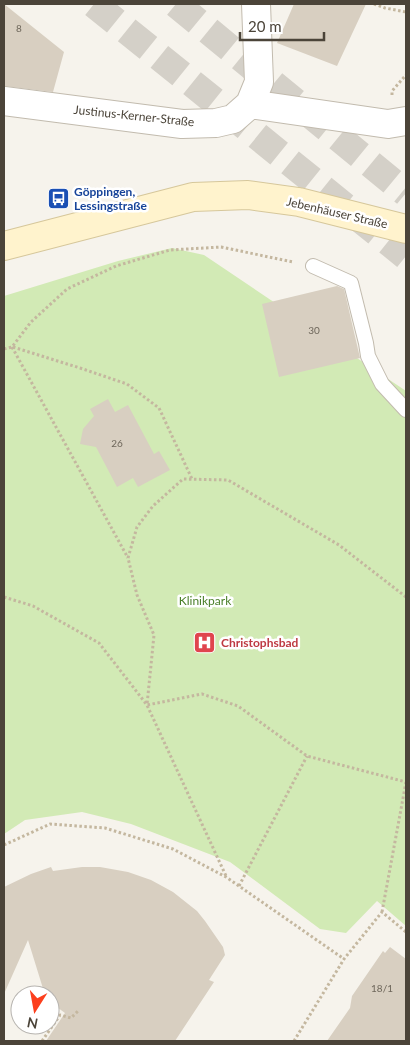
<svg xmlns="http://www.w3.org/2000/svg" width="410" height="1045" font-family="Lato,sans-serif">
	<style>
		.green { fill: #d2eab5 }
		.building { fill: #d8cfc1 }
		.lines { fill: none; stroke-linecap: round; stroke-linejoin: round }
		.trunk-tunnel { stroke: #d4d0c8; stroke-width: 28; stroke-dasharray: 28 14; stroke-linecap: butt }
		.service-casing { stroke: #c2bbae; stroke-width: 16 }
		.minor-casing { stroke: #c2bbae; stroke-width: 30 }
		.secondary-casing { stroke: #d6c79b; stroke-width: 30 }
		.path { stroke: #c4b79f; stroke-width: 3; stroke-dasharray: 2.5 2.5; stroke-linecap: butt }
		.service { stroke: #fff; stroke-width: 14 }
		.minor { stroke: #fff; stroke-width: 28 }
		.secondary { stroke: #fff3cd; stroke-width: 28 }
		.labels { text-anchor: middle; stroke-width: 5; stroke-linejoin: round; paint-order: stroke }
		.number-label { font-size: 10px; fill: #6e675b }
		.street-label { font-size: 12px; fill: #4b4439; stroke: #fff }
		.transit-label { font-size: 12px; font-weight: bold; fill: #164399; stroke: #fff; text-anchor: start }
		.park-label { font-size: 12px; fill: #4a7f2a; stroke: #fff }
		.health-label { font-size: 12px; font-weight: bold; fill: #be3a42; stroke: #fff; text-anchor: start }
	</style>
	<rect width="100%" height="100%" fill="#f6f3ec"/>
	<!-- green -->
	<path class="green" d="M 172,248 L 204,255 L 406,391 L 406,926 L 377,901 L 346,933 L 320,929 L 230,862 L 131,824 L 82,812 L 25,820 L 4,834 L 4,296 L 118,261 Z"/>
	<!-- building -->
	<path class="building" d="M 4,4 L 64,52 L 53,92 L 4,86 Z
		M 294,4 L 366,4 L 337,66 L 277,43 Z
		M 337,286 L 344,289 L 357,345 L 360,358 L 279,377 L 262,304 Z
		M 108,399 L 115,412 L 128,405 L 154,454 L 159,451 L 170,470 L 138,487 L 133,478 L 117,487 L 96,447 L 80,444 L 83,429 L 94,416 L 90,409 Z
		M 51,867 L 53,871 L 82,867 L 100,867 L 128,872 L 151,880 L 173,892 L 197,911 L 205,921 L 223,947 L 225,955 L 209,980 L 214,982 L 175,1041 L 46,1041 L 65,1013 L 50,1002 L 50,995 L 45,995 L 28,940 L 4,994 L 4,887 L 31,874 Z
		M 390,947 L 406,959 L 406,1041 L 327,1041 L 350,1008 L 352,996 L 383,951 L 385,953 Z"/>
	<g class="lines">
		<!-- trunk-tunnel -->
		<path class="trunk-tunnel" d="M 94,4 L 406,256
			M 176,4 L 406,193"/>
		<defs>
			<path id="service" d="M 313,266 L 351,283 L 366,343 L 368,356 L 382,384 L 406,410"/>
			<path id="minor" d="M 4,101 L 182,124 L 216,123 L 233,119 L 250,104 L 388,124 L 406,121
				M 250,104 L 259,82 L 256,4"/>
			<path id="secondary" d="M 4,246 L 193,197 L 248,195 L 299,202 L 406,229"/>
		</defs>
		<!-- service casing -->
		<use href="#service" class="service-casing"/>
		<!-- minor casing -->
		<use href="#minor" class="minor-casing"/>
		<!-- secondary casing -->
		<use href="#secondary" class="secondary-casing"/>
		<!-- path -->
		<path class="path" d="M 374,4 L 385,8 L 406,12
			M 392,95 L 392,91 L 406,75
			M 12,347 L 128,558
			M 13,347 L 80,368 L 127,384 L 159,408 L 192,479
			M 4,349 L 12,347 L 31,322 L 67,289 L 116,266 L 170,250 L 221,247 L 293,262
			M 4,597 L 33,606 L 99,643 L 147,705 L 226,876
			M 406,597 L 339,545 L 228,480 L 183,479 L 153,506 L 137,527 L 128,558 L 137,595 L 154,635 L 147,705 L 202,694 L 238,706 L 307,756 L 406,782
			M 4,845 L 50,824 L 105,828 L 173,849 L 226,877 L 344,959
			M 239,886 L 307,756
			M 382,912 L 406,782
			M 42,1041 L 60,1015 L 71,1018 L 79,1010
			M 294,1041 L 344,959 L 382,912 L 406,932"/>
		<!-- service -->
		<use href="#service" class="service"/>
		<!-- minor -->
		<use href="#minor" class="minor"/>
		<!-- secondary -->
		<use href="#secondary" class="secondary"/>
	</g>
	<!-- icons -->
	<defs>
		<symbol id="bus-square" viewBox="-11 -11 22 22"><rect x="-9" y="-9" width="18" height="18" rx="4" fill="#1a4fb4" stroke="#fff"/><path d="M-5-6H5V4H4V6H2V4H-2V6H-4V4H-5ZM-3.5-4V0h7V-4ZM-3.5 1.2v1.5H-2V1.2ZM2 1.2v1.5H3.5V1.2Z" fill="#fff"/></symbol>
		<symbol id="hospital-square" viewBox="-11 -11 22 22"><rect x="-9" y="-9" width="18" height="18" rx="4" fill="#e0444e" stroke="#fff"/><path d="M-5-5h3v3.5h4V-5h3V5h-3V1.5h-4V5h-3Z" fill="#fff"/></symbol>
	</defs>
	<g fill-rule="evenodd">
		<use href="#bus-square" x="46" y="186" width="25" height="25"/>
		<use href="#hospital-square" x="192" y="630" width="25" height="25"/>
	</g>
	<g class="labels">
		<!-- number labels -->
		<g class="number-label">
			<text x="19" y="32">8</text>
			<text x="314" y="334">30</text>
			<text x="117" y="447">26</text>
			<text x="382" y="992">18/1</text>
		</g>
		<!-- street labels -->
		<g class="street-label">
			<text transform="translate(134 116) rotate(6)" y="4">Justinus-Kerner-Straße</text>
			<text transform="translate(337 213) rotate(13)" y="4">Jebenhäuser Straße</text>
		</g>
		<!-- transit labels -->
		<g class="transit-label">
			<text x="74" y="196">Göppingen,<tspan x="74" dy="14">Lessingstraße</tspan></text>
		</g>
		<!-- park labels -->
		<g class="park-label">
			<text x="205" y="605">Klinikpark</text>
		</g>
		<!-- health labels -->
		<g class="health-label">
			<text x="221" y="647">Christophsbad</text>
		</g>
	</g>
	<!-- border -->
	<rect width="410" height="1045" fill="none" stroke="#4b4439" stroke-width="10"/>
	<!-- north arrow -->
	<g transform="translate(35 1010) rotate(191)"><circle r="24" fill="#ffffff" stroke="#b7b4b0"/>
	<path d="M0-4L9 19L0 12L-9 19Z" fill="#fc3f1d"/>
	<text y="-8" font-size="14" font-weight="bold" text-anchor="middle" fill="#4b4439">N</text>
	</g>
	<!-- scale -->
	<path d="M240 32v8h84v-8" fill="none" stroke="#4b4439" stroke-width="2.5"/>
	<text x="248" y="32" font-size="15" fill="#4b4439" stroke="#ffffff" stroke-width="4" paint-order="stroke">20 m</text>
</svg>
